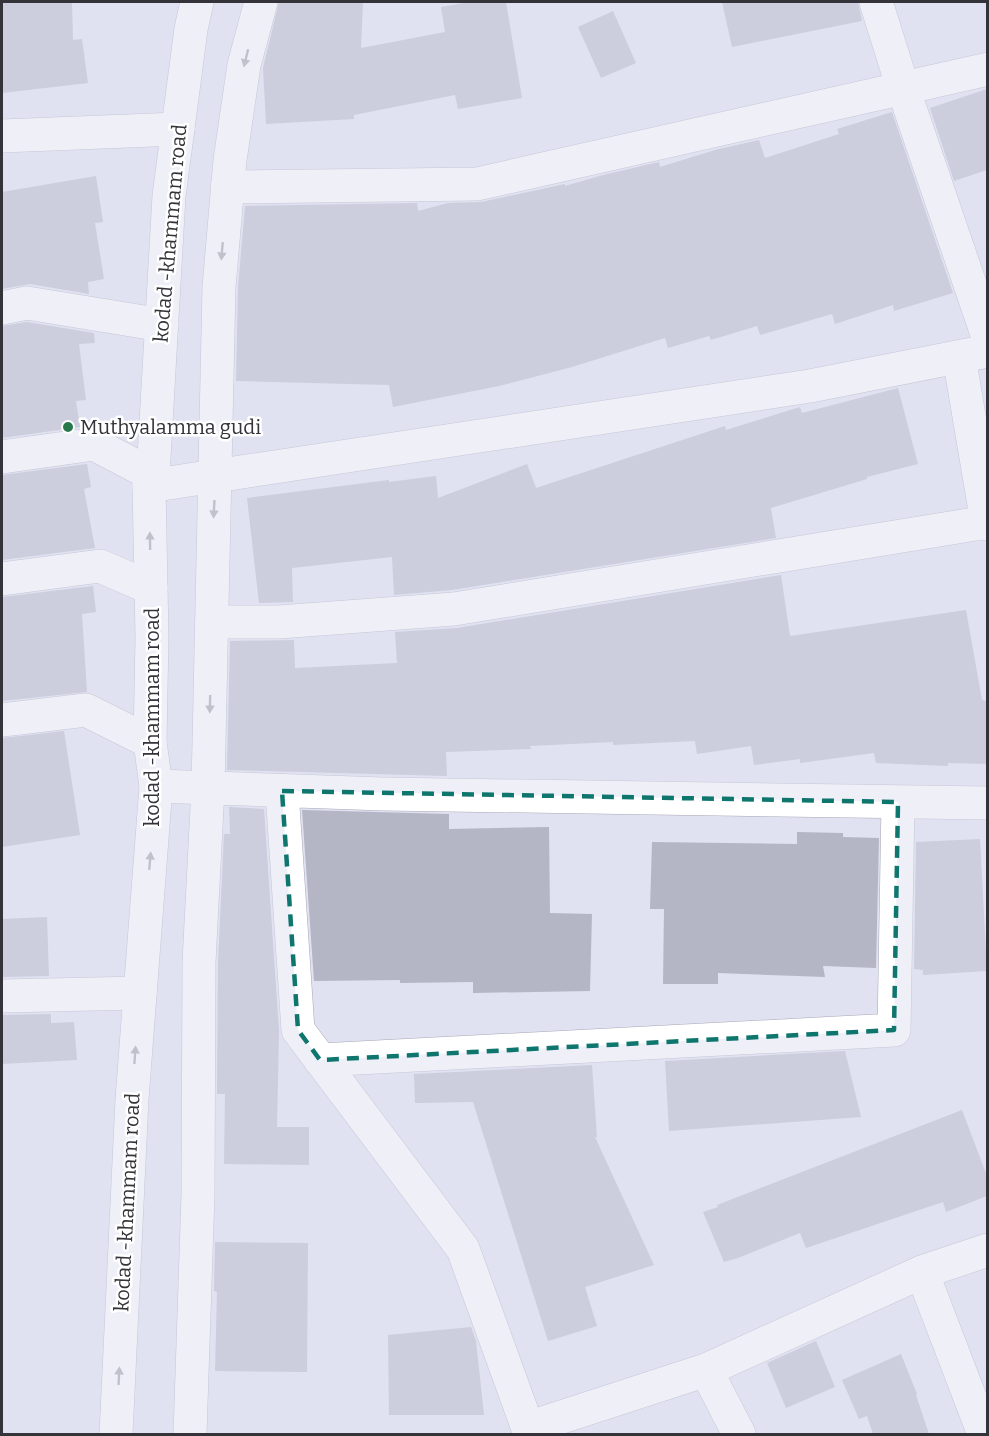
<svg xmlns="http://www.w3.org/2000/svg" width="989" height="1436" font-family="Bitter,serif">
	<style>
		.building { fill: #b4b5c5 }
		.lines { fill: none; stroke-linecap: round; stroke-linejoin: round }
		.minor-casing { stroke: #a7a8b7; stroke-width: 34 }
		.major-casing { stroke: #a7a8b7; stroke-width: 34 }
		.minor { stroke: #fff; stroke-width: 33 }
		.major { stroke: #fff; stroke-width: 33 }
		.oneway { fill: #99999c }
		.marked { fill: none; stroke: #0f766e; stroke-width: 4.5; stroke-dasharray: 12 8; stroke-linejoin: round }
		.poi-dot { fill: #27794b; stroke: #fff; stroke-width: 2 }
		.labels { text-anchor: middle; stroke-width: 5; stroke-linejoin: round; paint-order: stroke }
		.street-label { font-size: 20px; fill: #333339; stroke: #fff }
		.poi-label { font-size: 20px; fill: #333339; stroke: #fff; text-anchor: start }
	</style>
	<rect width="100%" height="100%" fill="#e0e1f1"/>
	<!-- building -->
	<path class="building" d="M 2,2 L 72,2 L 73,40 L 82,39 L 88,83 L 2,93 Z
		M 279,2 L 363,2 L 361,48 L 445,32 L 441,7 L 470,2 L 506,2 L 522,98 L 458,109 L 455,95 L 354,115 L 354,119 L 266,124 L 263,68 Z
		M 722,2 L 858,2 L 862,21 L 732,47 Z
		M 613,11 L 636,63 L 601,78 L 578,27 Z
		M 987,89 L 987,170 L 954,181 L 930,108 Z
		M 892,112 L 953,293 L 894,311 L 893,305 L 835,324 L 832,314 L 760,335 L 757,326 L 711,340 L 709,336 L 668,348 L 665,338 L 572,367 L 499,386 L 393,407 L 389,385 L 236,381 L 238,288 L 245,206 L 417,203 L 418,211 L 448,203 L 481,202 L 565,184 L 565,186 L 603,175 L 659,162 L 660,167 L 715,150 L 759,140 L 765,158 L 839,134 L 837,129 Z
		M 96,176 L 103,222 L 95,223 L 104,279 L 88,282 L 89,294 L 30,284 L 2,289 L 2,192 Z
		M 27,322 L 94,333 L 95,343 L 79,344 L 86,400 L 76,401 L 80,427 L 2,438 L 2,326 Z
		M 898,388 L 918,464 L 867,477 L 867,479 L 771,508 L 776,538 L 452,590 L 394,595 L 392,557 L 292,568 L 293,602 L 259,603 L 247,498 L 389,480 L 389,482 L 436,476 L 438,498 L 527,464 L 536,488 L 725,426 L 726,430 L 800,407 L 802,413 Z
		M 87,464 L 91,487 L 84,489 L 95,548 L 2,560 L 2,475 Z
		M 781,575 L 790,636 L 966,610 L 982,700 L 987,701 L 987,764 L 948,763 L 948,766 L 876,763 L 874,753 L 800,763 L 800,759 L 754,765 L 751,746 L 697,754 L 695,741 L 613,745 L 613,742 L 530,746 L 531,749 L 446,752 L 447,776 L 227,770 L 230,641 L 294,640 L 295,668 L 397,663 L 395,632 L 457,628 Z
		M 93,586 L 96,612 L 82,614 L 87,692 L 2,701 L 2,597 Z
		M 64,731 L 80,835 L 2,847 L 2,738 Z
		M 229,807 L 264,809 L 279,1031 L 277,1127 L 309,1127 L 309,1165 L 224,1164 L 225,1094 L 217,1094 L 218,963 L 224,834 L 230,834 Z
		M 302,810 L 449,814 L 449,829 L 549,827 L 550,913 L 592,914 L 590,991 L 473,993 L 473,982 L 400,983 L 400,980 L 314,981 Z
		M 797,832 L 843,833 L 843,837 L 879,838 L 876,968 L 823,966 L 825,977 L 718,973 L 718,984 L 663,984 L 664,909 L 650,909 L 652,842 L 797,844 Z
		M 980,839 L 987,971 L 923,975 L 923,970 L 914,969 L 916,842 Z
		M 47,917 L 49,976 L 2,977 L 2,919 Z
		M 51,1014 L 51,1023 L 74,1022 L 77,1060 L 2,1064 L 2,1015 Z
		M 845,1051 L 861,1117 L 669,1131 L 665,1061 Z
		M 592,1065 L 597,1137 L 595,1137 L 654,1265 L 585,1287 L 597,1326 L 548,1341 L 473,1102 L 415,1103 L 414,1074 Z
		M 962,1110 L 987,1176 L 987,1196 L 946,1212 L 943,1202 L 806,1248 L 800,1233 L 738,1258 L 724,1262 L 703,1212 L 718,1207 L 717,1205 Z
		M 215,1242 L 308,1243 L 307,1372 L 215,1371 L 217,1292 L 214,1291 Z
		M 471,1327 L 476,1341 L 484,1415 L 389,1415 L 388,1335 Z
		M 816,1341 L 835,1387 L 786,1408 L 767,1363 Z
		M 901,1354 L 917,1394 L 916,1395 L 929,1434 L 873,1434 L 867,1416 L 859,1419 L 842,1380 Z"/>
	<g class="lines">
		<defs>
			<path id="minor" d="M 876,2 L 903,88 L 988,337
				M 2,136 L 178,129
				M 227,187 L 477,184 L 988,69
				M 2,308 L 27,303 L 162,325
				M 959,357 L 987,522
				M 2,457 L 94,444 L 153,475
				M 149,486 L 810,386 L 988,351
				M 2,579 L 100,566 L 151,588
				M 212,622 L 279,622 L 454,609 L 987,522 L 988,524
				M 2,720 L 86,710 L 150,742
				M 156,786 L 383,794 L 988,803
				M 282,791 L 298,1030 L 463,1249 L 530,1434
				M 2,996 L 140,993
				M 320,1060 L 894,1030 L 898,802
				M 922,1272 L 984,1434
				M 706,1370 L 739,1434
				M 528,1428 L 706,1370 L 922,1272 L 988,1250"/>
			<path id="major" d="M 116,1434 L 132,1099 L 156,786 L 150,742 L 152,637 L 149,486 L 153,475 L 169,196 L 191,29 L 197,2
				M 190,1434 L 198,1194 L 199,962 L 208,788 L 219,287 L 230,160 L 244,65 L 261,2"/>
		</defs>
		<!-- minor casing -->
		<use href="#minor" class="minor-casing"/>
		<!-- major casing -->
		<use href="#major" class="major-casing"/>
		<!-- minor -->
		<use href="#minor" class="minor"/>
		<!-- major -->
		<use href="#major" class="major"/>
	</g>
	<!-- one-way arrows -->
	<defs><path id="oneway-solid" d="M-6-.8H1V-3.2L6.5 0L1 3.2V.8H-6Z" transform="scale(1.5)"/></defs>
	<g class="oneway">
		<use href="#oneway-solid" transform="translate(246 58) rotate(104)"/>
		<use href="#oneway-solid" transform="translate(222 251) rotate(95)"/>
		<use href="#oneway-solid" transform="translate(214 509) rotate(93)"/>
		<use href="#oneway-solid" transform="translate(150 541) rotate(-91)"/>
		<use href="#oneway-solid" transform="translate(210 704) rotate(91)"/>
		<use href="#oneway-solid" transform="translate(150 861) rotate(-85)"/>
		<use href="#oneway-solid" transform="translate(135 1055) rotate(-86)"/>
		<use href="#oneway-solid" transform="translate(119 1376) rotate(-87)"/>
	</g>
	<!-- marked area -->
	<path d="M0 0H989V1436H0ZM 282,791 L 898,802 L 894,1030 L 320,1060 L 298,1030 Z" fill="#e0e1f1" fill-opacity=".55" fill-rule="evenodd"/>
	<path class="marked" d="M 282,791 L 898,802 L 894,1030 L 320,1060 L 298,1030 Z"/>
	<!-- markers -->
	<circle class="poi-dot" cx="68" cy="427" r="6"/>
	<g class="labels">
		<!-- street labels -->
		<g class="street-label">
			<text transform="translate(170 233) rotate(-85)" y="7">kodad -khammam road</text>
			<text transform="translate(152 717) rotate(-90)" y="7">kodad -khammam road</text>
			<text transform="translate(127 1202) rotate(-87)" y="7">kodad -khammam road</text>
		</g>
		<!-- poi labels -->
		<g class="poi-label">
			<text x="80" y="434">Muthyalamma gudi</text>
		</g>
	</g>
	<!-- border -->
	<rect width="989" height="1436" fill="none" stroke="#333339" stroke-width="6"/>
</svg>
